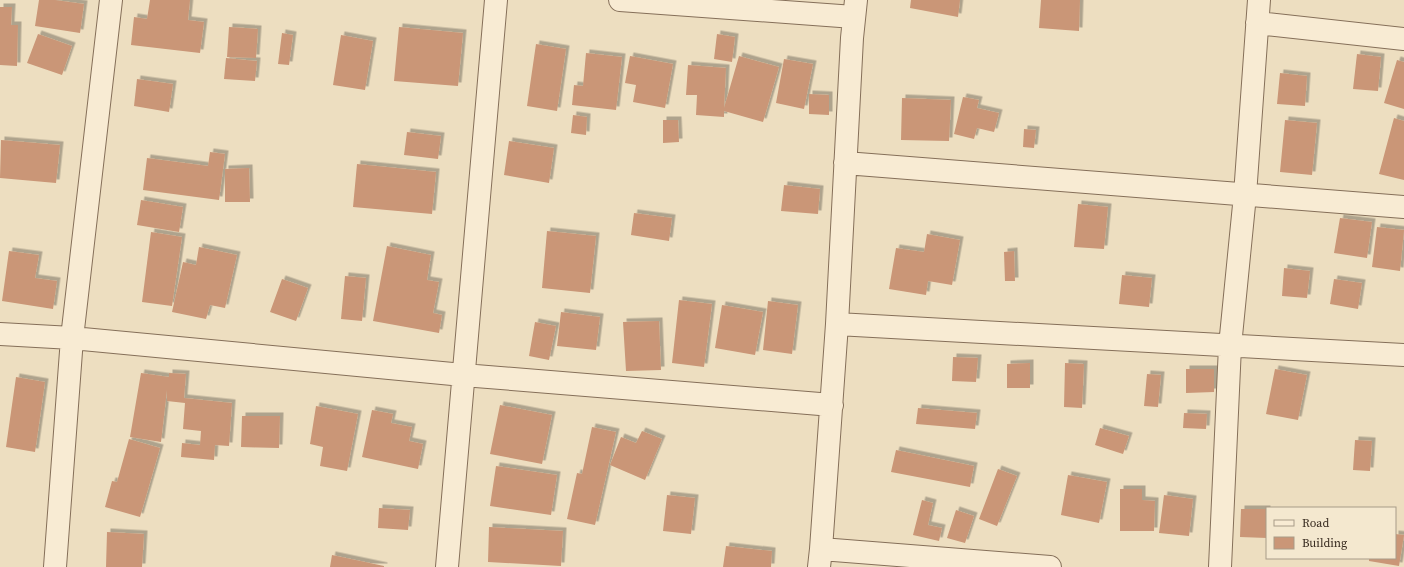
<svg xmlns="http://www.w3.org/2000/svg" width="1404" height="567" font-family="'Source Serif 4',serif">
	<style>
		.building { fill: #ca9677; filter: url(#shadow) }
		.lines { fill: none; stroke-linecap: round; stroke-linejoin: round }
		.minor-casing { stroke: #856f59; stroke-width: 24 }
		.minor { stroke: #f8ebd3; stroke-width: 22 }
	</style>
	<defs>
		<filter id="shadow"><feDropShadow dx="3.5" dy="-3.5" stdDeviation="0" flood-color="#0004"/></filter>
	</defs>
	<rect width="100%" height="100%" fill="#eddec0"/>
	<!-- building -->
	<path class="building" d="M 39,0 L 55,0 L 84,4 L 80,33 L 35,26 Z
		M 150,0 L 190,0 L 188,20 L 204,22 L 200,53 L 131,45 L 134,17 L 147,19 Z
		M 911,0 L 960,0 L 958,17 L 910,8 Z
		M 1041,0 L 1080,0 L 1079,31 L 1039,28 Z
		M 0,7 L 12,7 L 11,25 L 18,25 L 17,66 L 0,65 Z
		M 229,27 L 258,29 L 256,58 L 227,57 Z
		M 399,27 L 463,33 L 458,86 L 394,81 Z
		M 282,33 L 293,35 L 289,65 L 278,64 Z
		M 38,34 L 72,46 L 62,75 L 27,63 Z
		M 717,34 L 735,37 L 732,62 L 714,59 Z
		M 341,35 L 373,41 L 365,90 L 333,85 Z
		M 536,44 L 566,49 L 557,111 L 527,106 Z
		M 586,53 L 622,57 L 616,110 L 572,105 L 574,85 L 583,86 Z
		M 1357,54 L 1381,57 L 1378,91 L 1353,89 Z
		M 630,56 L 673,64 L 665,108 L 633,102 L 636,85 L 625,83 Z
		M 739,56 L 779,67 L 763,122 L 724,111 L 724,117 L 696,115 L 697,95 L 686,95 L 688,65 L 726,68 L 724,108 Z
		M 226,58 L 257,61 L 255,81 L 224,79 Z
		M 784,59 L 813,64 L 804,109 L 776,103 Z
		M 1397,60 L 1404,62 L 1404,109 L 1384,103 Z
		M 1280,73 L 1307,76 L 1305,106 L 1277,104 Z
		M 137,79 L 173,84 L 169,112 L 134,106 Z
		M 809,94 L 829,95 L 829,115 L 809,114 Z
		M 963,97 L 979,100 L 977,108 L 999,113 L 994,132 L 977,128 L 974,139 L 954,134 Z
		M 902,98 L 951,100 L 949,141 L 901,140 Z
		M 573,115 L 587,117 L 586,135 L 571,133 Z
		M 1394,118 L 1404,121 L 1404,180 L 1379,174 Z
		M 663,120 L 678,120 L 679,142 L 663,143 Z
		M 1285,120 L 1317,123 L 1312,175 L 1280,172 Z
		M 1024,129 L 1036,130 L 1034,148 L 1023,147 Z
		M 407,132 L 441,136 L 438,159 L 404,155 Z
		M 1,140 L 60,145 L 56,183 L 0,178 Z
		M 509,141 L 554,148 L 549,183 L 504,175 Z
		M 210,152 L 225,154 L 219,200 L 143,190 L 147,158 L 208,166 Z
		M 357,164 L 436,172 L 432,214 L 353,207 Z
		M 249,168 L 250,202 L 225,202 L 225,169 Z
		M 784,185 L 820,189 L 818,214 L 781,211 Z
		M 141,200 L 183,207 L 179,232 L 137,225 Z
		M 1078,204 L 1108,207 L 1104,249 L 1074,247 Z
		M 634,213 L 672,218 L 669,241 L 631,235 Z
		M 1340,218 L 1372,222 L 1367,258 L 1334,253 Z
		M 1377,227 L 1404,230 L 1400,271 L 1372,267 Z
		M 547,231 L 596,236 L 590,293 L 542,288 Z
		M 151,232 L 182,237 L 172,306 L 142,302 Z
		M 927,234 L 960,240 L 952,285 L 928,281 L 926,295 L 889,289 L 896,248 L 924,252 Z
		M 387,246 L 431,255 L 427,280 L 439,282 L 433,313 L 442,315 L 439,333 L 373,321 Z
		M 199,247 L 237,255 L 225,308 L 210,305 L 206,319 L 172,312 L 183,262 L 196,265 Z
		M 9,251 L 39,255 L 35,278 L 57,281 L 53,309 L 2,301 Z
		M 1014,251 L 1015,281 L 1005,281 L 1004,252 Z
		M 1284,268 L 1310,271 L 1307,298 L 1282,296 Z
		M 1122,275 L 1152,278 L 1149,307 L 1119,304 Z
		M 345,276 L 366,278 L 362,321 L 341,319 Z
		M 282,279 L 308,288 L 296,321 L 270,312 Z
		M 1334,279 L 1362,283 L 1358,309 L 1330,304 Z
		M 679,300 L 712,304 L 704,367 L 672,363 Z
		M 768,301 L 798,305 L 792,354 L 763,350 Z
		M 722,305 L 763,312 L 755,355 L 715,348 Z
		M 561,312 L 600,317 L 596,350 L 557,346 Z
		M 659,321 L 661,370 L 626,371 L 623,322 Z
		M 535,322 L 556,326 L 549,360 L 529,356 Z
		M 953,357 L 978,358 L 976,382 L 952,381 Z
		M 1030,363 L 1030,388 L 1007,388 L 1007,364 Z
		M 1065,363 L 1084,364 L 1082,408 L 1064,407 Z
		M 1186,369 L 1214,369 L 1214,392 L 1186,393 Z
		M 1275,369 L 1307,375 L 1298,420 L 1266,414 Z
		M 141,373 L 169,377 L 169,373 L 186,374 L 184,398 L 232,403 L 229,446 L 215,445 L 214,460 L 181,457 L 182,443 L 200,445 L 201,431 L 183,429 L 185,403 L 167,401 L 167,390 L 161,442 L 130,437 Z
		M 1147,374 L 1161,375 L 1158,407 L 1144,406 Z
		M 16,377 L 45,382 L 35,452 L 6,447 Z
		M 500,405 L 552,415 L 542,464 L 490,454 Z
		M 316,406 L 358,414 L 347,471 L 320,466 L 323,447 L 310,444 Z
		M 918,408 L 977,413 L 975,429 L 916,424 Z
		M 372,410 L 393,414 L 391,423 L 412,427 L 409,441 L 423,444 L 418,469 L 362,457 Z
		M 1184,413 L 1207,414 L 1206,429 L 1183,428 Z
		M 242,416 L 280,416 L 279,448 L 241,447 Z
		M 592,427 L 616,432 L 595,525 L 567,519 L 577,473 L 582,474 Z
		M 1100,428 L 1129,436 L 1123,454 L 1095,445 Z
		M 642,431 L 662,439 L 645,480 L 610,465 L 621,437 L 636,443 Z
		M 129,439 L 160,448 L 140,517 L 105,507 L 112,481 L 117,482 Z
		M 1355,440 L 1372,441 L 1370,471 L 1353,470 Z
		M 896,450 L 974,466 L 970,487 L 891,472 Z
		M 496,466 L 557,475 L 551,515 L 490,506 Z
		M 998,469 L 1017,476 L 997,526 L 979,519 Z
		M 1068,475 L 1107,482 L 1099,523 L 1061,515 Z
		M 1120,489 L 1142,489 L 1142,500 L 1155,501 L 1154,531 L 1120,531 Z
		M 667,495 L 695,498 L 691,534 L 663,531 Z
		M 1164,495 L 1193,499 L 1189,536 L 1159,533 Z
		M 922,500 L 933,503 L 928,525 L 942,528 L 939,541 L 913,535 Z
		M 379,508 L 410,510 L 408,530 L 378,528 Z
		M 1241,509 L 1267,509 L 1267,538 L 1240,537 Z
		M 956,510 L 974,516 L 965,543 L 947,538 Z
		M 489,527 L 563,531 L 561,566 L 488,562 Z
		M 107,532 L 144,534 L 142,567 L 106,567 Z
		M 1395,534 L 1404,535 L 1399,566 L 1369,561 L 1369,558 L 1395,558 Z
		M 726,546 L 772,551 L 771,567 L 723,567 Z
		M 332,555 L 384,566 L 384,567 L 330,567 Z"/>
	<g class="lines">
		<defs>
			<path id="minor" d="M 620,0 L 854,17
				M 1257,23 L 1404,39
				M 845,163 L 1404,207
				M 837,324 L 1404,355
				M 0,334 L 72,338 L 463,375 L 832,405
				M 821,549 L 1050,567
				M 55,567 L 72,338 L 111,0
				M 447,567 L 496,0
				M 819,567 L 821,549 L 837,324 L 852,38 L 856,0
				M 1220,567 L 1230,346 L 1245,195 L 1259,0"/>
		</defs>
		<!-- minor casing -->
		<use href="#minor" class="minor-casing"/>
		<!-- minor -->
		<use href="#minor" class="minor"/>
	</g>
	<!-- legend -->
	<rect x="1266" y="507" width="130" height="52" fill="#f4e8cf" stroke="#a89b88"/>
	<rect x="1274" y="520" width="20" height="6" fill="#f8ebd3" stroke="#a89b88"/>
	<text x="1302" y="527" font-size="12" fill="#35281d">Road</text>
	<rect x="1274" y="537" width="20" height="12" fill="#ca9677" stroke="#a89b88"/>
	<text x="1302" y="547" font-size="12" fill="#35281d">Building</text>
</svg>
